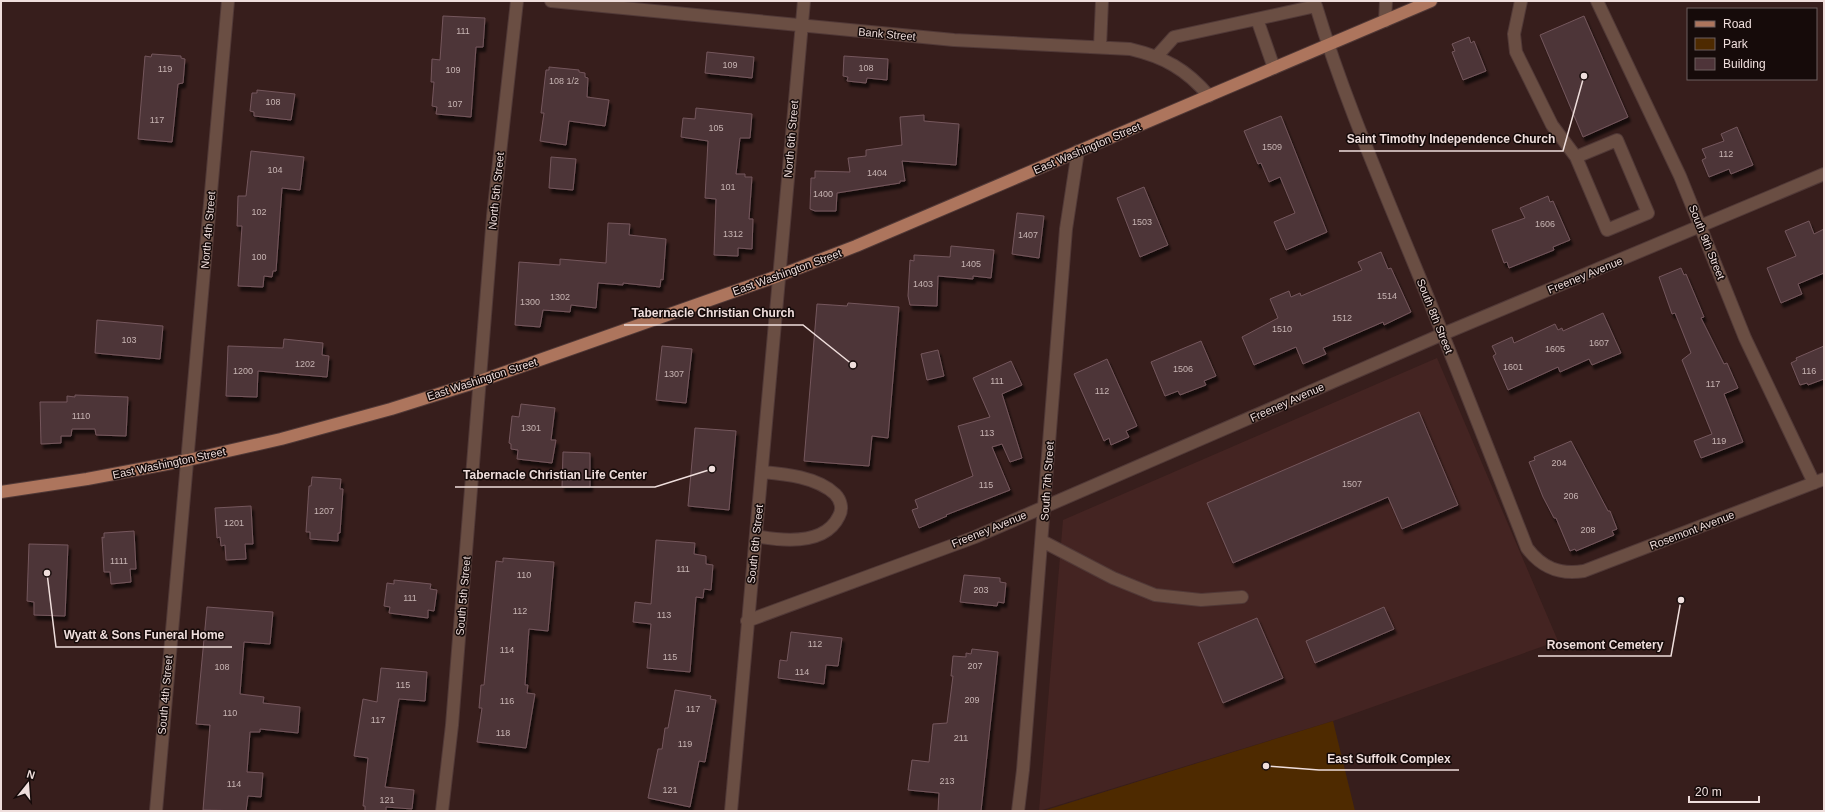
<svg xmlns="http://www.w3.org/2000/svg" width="1825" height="812" font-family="Arial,sans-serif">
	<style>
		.built { fill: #442422 }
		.green { fill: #4e2a00 }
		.building { fill: #4e3439; stroke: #74575c; filter: url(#shadow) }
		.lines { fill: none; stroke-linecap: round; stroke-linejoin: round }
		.minor-casing { stroke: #513937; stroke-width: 14 }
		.major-casing { stroke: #513937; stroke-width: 14 }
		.minor { stroke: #6a4e43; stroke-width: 12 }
		.major { stroke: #ad755d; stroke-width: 12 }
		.labels { text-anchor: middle; stroke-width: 3; stroke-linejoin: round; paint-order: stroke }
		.number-label { font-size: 9px; fill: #c7b4b3 }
		.street-label { font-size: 11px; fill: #efdedc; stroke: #160b0a }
		.leader { fill: none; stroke: #efdedc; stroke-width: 1.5 }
		.callout-dot { fill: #efdedc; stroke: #160b0a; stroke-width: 1.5 }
		.callout-label { font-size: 12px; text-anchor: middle; font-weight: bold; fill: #efdedc; stroke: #160b0a; stroke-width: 3; stroke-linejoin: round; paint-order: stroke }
	</style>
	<defs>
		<filter id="shadow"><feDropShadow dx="2.5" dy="4.5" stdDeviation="1" flood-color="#0009"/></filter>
	</defs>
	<rect width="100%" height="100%" fill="#371e1c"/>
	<!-- built -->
	<path class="built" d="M 1437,358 L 1558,641 L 1333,721 L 1039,811 L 1063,520 Z"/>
	<!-- green -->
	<path class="green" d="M 1333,721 L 1355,811 L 1043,811 Z"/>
	<!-- building -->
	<path class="building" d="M 443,16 L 485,18 L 483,47 L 476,47 L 471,117 L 436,114 L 437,107 L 432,106 L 434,82 L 431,82 L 432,59 L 440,60 Z
		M 1584,16 L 1628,117 L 1583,137 L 1540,35 Z
		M 1469,37 L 1471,43 L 1474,41 L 1486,71 L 1463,80 L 1452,52 L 1455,51 L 1452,44 Z
		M 707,52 L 754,57 L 752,78 L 705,73 Z
		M 152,54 L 181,56 L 181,58 L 185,59 L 183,83 L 178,84 L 172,142 L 138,139 L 145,56 L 151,57 Z
		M 844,56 L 888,59 L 887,80 L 867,78 L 866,83 L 847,81 L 848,77 L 843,76 Z
		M 549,67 L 579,70 L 579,72 L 585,73 L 585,77 L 588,78 L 587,97 L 609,100 L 605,126 L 569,121 L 566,145 L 540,141 L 544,113 L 541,113 L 546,70 L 549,70 Z
		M 257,90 L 295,94 L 291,120 L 254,116 L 254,112 L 250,111 L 252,93 L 257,93 Z
		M 696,108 L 752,114 L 750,138 L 740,138 L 736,174 L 745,174 L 745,177 L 752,177 L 749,219 L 753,219 L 752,249 L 738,248 L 738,256 L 714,255 L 716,199 L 705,198 L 708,141 L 681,137 L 683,118 L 695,119 Z
		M 924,115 L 924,121 L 959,124 L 956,165 L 902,161 L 905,181 L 900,181 L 900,183 L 837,193 L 836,211 L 815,211 L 810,209 L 811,178 L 815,178 L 815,171 L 850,172 L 848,158 L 866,156 L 866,150 L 902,145 L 900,117 Z
		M 1281,116 L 1327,232 L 1286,250 L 1274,222 L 1295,213 L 1280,177 L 1269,182 L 1261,163 L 1258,164 L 1244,131 Z
		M 1737,127 L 1753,165 L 1731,174 L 1729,169 L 1709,177 L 1702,160 L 1706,158 L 1702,149 L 1724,141 L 1721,134 Z
		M 251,151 L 304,157 L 300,190 L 282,188 L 276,271 L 273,271 L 272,277 L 264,276 L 263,287 L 238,286 L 242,226 L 237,226 L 238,196 L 246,196 Z
		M 551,157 L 576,159 L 573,190 L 549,188 Z
		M 1144,187 L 1168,245 L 1140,257 L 1117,198 Z
		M 1548,196 L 1550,202 L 1553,201 L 1570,240 L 1553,247 L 1554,250 L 1509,268 L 1507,262 L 1504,263 L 1492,230 L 1525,218 L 1520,208 Z
		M 1017,213 L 1044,216 L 1039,258 L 1012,254 Z
		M 1809,221 L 1814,234 L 1824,229 L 1824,273 L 1798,284 L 1802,294 L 1781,303 L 1767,268 L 1796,256 L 1785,231 Z
		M 608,223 L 630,224 L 629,235 L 666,239 L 663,280 L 661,279 L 660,287 L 623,283 L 623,285 L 598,283 L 596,308 L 571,305 L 570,312 L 543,310 L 540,327 L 515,325 L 519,262 L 560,265 L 560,259 L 606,263 Z
		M 951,246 L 994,250 L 991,278 L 973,276 L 973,279 L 938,276 L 937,306 L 910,305 L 908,296 L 910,260 L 914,261 L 914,255 L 950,257 Z
		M 1381,252 L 1388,269 L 1391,268 L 1411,312 L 1384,325 L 1383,322 L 1323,348 L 1326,354 L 1303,364 L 1296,347 L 1254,365 L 1242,337 L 1278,318 L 1270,299 L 1289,291 L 1291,297 L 1300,293 L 1301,296 L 1362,270 L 1358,262 Z
		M 1681,268 L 1684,275 L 1686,274 L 1704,317 L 1701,318 L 1724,364 L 1727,363 L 1738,388 L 1724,394 L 1743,442 L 1701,458 L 1694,441 L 1712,434 L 1682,360 L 1691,353 L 1675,313 L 1672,314 L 1659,277 Z
		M 848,303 L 899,307 L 888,438 L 872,436 L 869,466 L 804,461 L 817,304 L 847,306 Z
		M 1603,313 L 1621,353 L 1592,365 L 1589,359 L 1560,372 L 1558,367 L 1508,390 L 1493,356 L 1496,354 L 1492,346 L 1512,337 L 1514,343 L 1555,324 L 1558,330 L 1562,328 L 1563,331 Z
		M 97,320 L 163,326 L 160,359 L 95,353 Z
		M 284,339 L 323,343 L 322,355 L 329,356 L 327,377 L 258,371 L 257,397 L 226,396 L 228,346 L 283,348 Z
		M 1201,341 L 1216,376 L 1204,381 L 1206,385 L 1180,395 L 1178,391 L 1165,396 L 1151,362 Z
		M 662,346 L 692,349 L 686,403 L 656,400 Z
		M 1824,346 L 1824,379 L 1808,385 L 1807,383 L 1800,385 L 1791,363 L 1797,360 L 1796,358 Z
		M 938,350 L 944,376 L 927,380 L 921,354 Z
		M 1107,359 L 1137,426 L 1126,431 L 1129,437 L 1111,445 L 1109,438 L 1104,441 L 1074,374 Z
		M 1011,361 L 1022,385 L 1002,394 L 1022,458 L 1010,462 L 1002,444 L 992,447 L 1010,490 L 946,515 L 947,516 L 919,528 L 912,510 L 918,508 L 915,500 L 973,476 L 958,426 L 990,417 L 973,378 Z
		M 75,395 L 128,397 L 126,436 L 96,435 L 95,429 L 72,429 L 71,436 L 61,436 L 61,443 L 41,444 L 40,402 L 67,402 L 67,396 L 75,397 Z
		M 521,404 L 555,408 L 551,440 L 556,440 L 552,463 L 517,459 L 518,450 L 511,449 L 511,444 L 509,443 L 512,416 L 519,417 Z
		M 1419,412 L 1458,505 L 1402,529 L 1388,497 L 1233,563 L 1207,503 Z
		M 695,428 L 736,431 L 729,510 L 688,506 Z
		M 1571,441 L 1608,511 L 1610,511 L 1617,529 L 1612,531 L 1614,535 L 1576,551 L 1575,549 L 1570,551 L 1556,518 L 1554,518 L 1543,497 L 1529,462 L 1535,460 L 1534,457 Z
		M 563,452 L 590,453 L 590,487 L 562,487 Z
		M 312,477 L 341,479 L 340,489 L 343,489 L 340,533 L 338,533 L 338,541 L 310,539 L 310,532 L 306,532 L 309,486 L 311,486 Z
		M 251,506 L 253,544 L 245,544 L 246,559 L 226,560 L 225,545 L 221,546 L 220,537 L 217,538 L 215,508 Z
		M 134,531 L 136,569 L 130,569 L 131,582 L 111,584 L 110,572 L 104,572 L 102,537 L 104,538 L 104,533 Z
		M 656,540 L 695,543 L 694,554 L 706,556 L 706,564 L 713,565 L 711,590 L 704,589 L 703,598 L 696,597 L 690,672 L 647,668 L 651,624 L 633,622 L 635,602 L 651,604 Z
		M 29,544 L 68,545 L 65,616 L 34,615 L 34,602 L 27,601 Z
		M 503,558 L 554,562 L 548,631 L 529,629 L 525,685 L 528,685 L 527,693 L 535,694 L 526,748 L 477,742 L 482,708 L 479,708 L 481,685 L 484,685 L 496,561 L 503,562 Z
		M 964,575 L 1000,578 L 1000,582 L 1006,583 L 1004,603 L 998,602 L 997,606 L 960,602 Z
		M 394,580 L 431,584 L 430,589 L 437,590 L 434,611 L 428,610 L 428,618 L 389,613 L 390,607 L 384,606 L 387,583 L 394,584 Z
		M 207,607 L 273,612 L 270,644 L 244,642 L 240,694 L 264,697 L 263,703 L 300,707 L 298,733 L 260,729 L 260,732 L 250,732 L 247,772 L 263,773 L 261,797 L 248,796 L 246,811 L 203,810 L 210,725 L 196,724 Z
		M 1384,607 L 1394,629 L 1315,663 L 1306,641 Z
		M 1257,618 L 1283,678 L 1223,703 L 1198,643 Z
		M 791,632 L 842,638 L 838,666 L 826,665 L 824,684 L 778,678 L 780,660 L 787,661 Z
		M 972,649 L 998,652 L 981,811 L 938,811 L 939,793 L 908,790 L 912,760 L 929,762 L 933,724 L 947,723 L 953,676 L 951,676 L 953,656 L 966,657 L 966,653 L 971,654 Z
		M 381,668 L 427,672 L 425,701 L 399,699 L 385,787 L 414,790 L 412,809 L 386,807 L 386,811 L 365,811 L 365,806 L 363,806 L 368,758 L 354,756 L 363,699 L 377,702 Z
		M 675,690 L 711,696 L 710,699 L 716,700 L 705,762 L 699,761 L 690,807 L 648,798 L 658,749 L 662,749 L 665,728 L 668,728 Z"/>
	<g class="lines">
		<defs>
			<path id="minor" d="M 551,1 L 954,40 L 1130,49 C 1164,57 1186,69 1209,96
				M 1521,1 L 1514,34 L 1516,52 L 1552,125 L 1576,157 L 1607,230 L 1648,213 L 1617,140 L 1576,157
				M 1597,1 L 1680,176 L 1745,338 L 1814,483
				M 1257,19 L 1274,68
				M 1385,21 L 1386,1
				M 1100,47 L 1102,1
				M 1157,56 L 1174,37 L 1316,6 C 1343,96 1381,183 1417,271 C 1455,363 1491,456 1527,548 C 1542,568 1560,575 1584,571 L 1824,479
				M 756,536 C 782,541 825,546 839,516 C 843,509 841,500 835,494 C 817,477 785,474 763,472
				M 1042,541 L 1113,578 L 1155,595 L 1201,600 L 1242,597
				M 747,621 L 975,537 L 1443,334 L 1824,174
				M 156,811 L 228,1
				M 442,811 L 452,725 L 493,216 L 517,1
				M 731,811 L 804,1
				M 1018,811 L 1023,770 L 1066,229 L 1078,151"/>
			<path id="major" d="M 1,492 L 87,479 L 188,460 L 281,439 L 391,409 L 480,381 L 778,276 L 856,246 L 1431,1"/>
		</defs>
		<!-- minor casing -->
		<use href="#minor" class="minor-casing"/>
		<!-- major casing -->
		<use href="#major" class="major-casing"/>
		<!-- minor -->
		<use href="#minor" class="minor"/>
		<!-- major -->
		<use href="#major" class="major"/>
	</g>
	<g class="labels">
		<!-- number labels -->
		<g class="number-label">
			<text x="463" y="34">111</text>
			<text x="730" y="68">109</text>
			<text x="866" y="71">108</text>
			<text x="165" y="72">119</text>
			<text x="453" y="73">109</text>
			<text x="564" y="84">108 1/2</text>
			<text x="273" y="105">108</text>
			<text x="455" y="107">107</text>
			<text x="157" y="123">117</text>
			<text x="716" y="131">105</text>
			<text x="1272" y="150">1509</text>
			<text x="1726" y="157">112</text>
			<text x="275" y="173">104</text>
			<text x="877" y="176">1404</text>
			<text x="728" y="190">101</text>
			<text x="823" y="197">1400</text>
			<text x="259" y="215">102</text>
			<text x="1142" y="225">1503</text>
			<text x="1545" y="227">1606</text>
			<text x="733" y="237">1312</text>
			<text x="1028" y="238">1407</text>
			<text x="259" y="260">100</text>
			<text x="971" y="267">1405</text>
			<text x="923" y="287">1403</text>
			<text x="1387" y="299">1514</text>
			<text x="560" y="300">1302</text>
			<text x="530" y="305">1300</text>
			<text x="1342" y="321">1512</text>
			<text x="1282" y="332">1510</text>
			<text x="129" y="343">103</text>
			<text x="1599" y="346">1607</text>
			<text x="1555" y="352">1605</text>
			<text x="305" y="367">1202</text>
			<text x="1513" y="370">1601</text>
			<text x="1183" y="372">1506</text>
			<text x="243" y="374">1200</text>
			<text x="1809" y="374">116</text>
			<text x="674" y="377">1307</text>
			<text x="997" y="384">111</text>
			<text x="1713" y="387">117</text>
			<text x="1102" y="394">112</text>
			<text x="81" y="419">1110</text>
			<text x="531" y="431">1301</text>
			<text x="987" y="436">113</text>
			<text x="1719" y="444">119</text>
			<text x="1559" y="466">204</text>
			<text x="1352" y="487">1507</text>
			<text x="986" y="488">115</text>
			<text x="1571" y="499">206</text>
			<text x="324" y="514">1207</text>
			<text x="234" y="526">1201</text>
			<text x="1588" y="533">208</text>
			<text x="119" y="564">1111</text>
			<text x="683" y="572">111</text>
			<text x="524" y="578">110</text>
			<text x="981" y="593">203</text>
			<text x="410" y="601">111</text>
			<text x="520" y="614">112</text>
			<text x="664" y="618">113</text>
			<text x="815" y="647">112</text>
			<text x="507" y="653">114</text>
			<text x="670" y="660">115</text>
			<text x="975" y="669">207</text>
			<text x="222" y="670">108</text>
			<text x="802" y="675">114</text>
			<text x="403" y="688">115</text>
			<text x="972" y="703">209</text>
			<text x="507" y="704">116</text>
			<text x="693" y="712">117</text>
			<text x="230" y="716">110</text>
			<text x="378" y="723">117</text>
			<text x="503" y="736">118</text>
			<text x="961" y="741">211</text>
			<text x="685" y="747">119</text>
			<text x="947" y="784">213</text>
			<text x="234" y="787">114</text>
			<text x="670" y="793">121</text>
			<text x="387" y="803">121</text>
		</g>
		<!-- street labels -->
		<g class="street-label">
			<text transform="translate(887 34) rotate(5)" y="4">Bank Street</text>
			<text transform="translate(791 139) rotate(-85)" y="4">North 6th Street</text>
			<text transform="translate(1087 148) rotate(-23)" y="4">East Washington Street</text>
			<text transform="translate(496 191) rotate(-84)" y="4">North 5th Street</text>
			<text transform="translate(208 230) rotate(-85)" y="4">North 4th Street</text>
			<text transform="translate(1707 242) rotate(68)" y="4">South 9th Street</text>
			<text transform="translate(787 272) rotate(-20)" y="4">East Washington Street</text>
			<text transform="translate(1585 275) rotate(-22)" y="4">Freeney Avenue</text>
			<text transform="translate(1435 316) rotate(68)" y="4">South 8th Street</text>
			<text transform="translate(482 379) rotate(-18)" y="4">East Washington Street</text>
			<text transform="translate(1287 402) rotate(-24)" y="4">Freeney Avenue</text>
			<text transform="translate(169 463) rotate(-12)" y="4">East Washington Street</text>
			<text transform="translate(1047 481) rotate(-86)" y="4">South 7th Street</text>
			<text transform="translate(989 529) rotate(-22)" y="4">Freeney Avenue</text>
			<text transform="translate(1692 530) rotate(-21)" y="4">Rosemont Avenue</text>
			<text transform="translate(755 544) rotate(-84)" y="4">South 6th Street</text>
			<text transform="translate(463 596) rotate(-85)" y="4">South 5th Street</text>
			<text transform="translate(165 695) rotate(-85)" y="4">South 4th Street</text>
		</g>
	</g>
	<!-- callouts -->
	<path class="leader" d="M1584 76L1563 151H1339M853 365L803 325H624M712 469L655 487H455M47 573L56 647H232M1681 600L1671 656H1538M1266 766L1319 770H1459"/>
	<g class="callout-dot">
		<circle cx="1584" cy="76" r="4"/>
		<circle cx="853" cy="365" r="4"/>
		<circle cx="712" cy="469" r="4"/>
		<circle cx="47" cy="573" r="4"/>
		<circle cx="1681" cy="600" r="4"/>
		<circle cx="1266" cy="766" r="4"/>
	</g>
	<g class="callout-label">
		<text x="1451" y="143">Saint Timothy Independence Church</text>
		<text x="713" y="317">Tabernacle Christian Church</text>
		<text x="555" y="479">Tabernacle Christian Life Center</text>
		<text x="144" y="639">Wyatt &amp; Sons Funeral Home</text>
		<text x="1605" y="649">Rosemont Cemetery</text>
		<text x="1389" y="763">East Suffolk Complex</text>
	</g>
	<!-- border -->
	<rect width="1825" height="812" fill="none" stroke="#efdedc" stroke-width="4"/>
	<!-- legend -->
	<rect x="1687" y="8" width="130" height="72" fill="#160b0a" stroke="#6d5f5e"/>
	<rect x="1695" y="21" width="20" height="6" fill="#ad755d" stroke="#6d5f5e"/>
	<text x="1723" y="28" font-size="12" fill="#efdedc">Road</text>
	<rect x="1695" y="38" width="20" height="12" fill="#4e2a00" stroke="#6d5f5e"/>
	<text x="1723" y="48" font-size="12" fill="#efdedc">Park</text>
	<rect x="1695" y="58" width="20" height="12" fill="#4e3439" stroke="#6d5f5e"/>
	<text x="1723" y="68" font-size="12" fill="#efdedc">Building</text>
	<!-- north arrow -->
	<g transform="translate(28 784) rotate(17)" stroke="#160b0a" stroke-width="3" paint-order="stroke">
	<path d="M0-3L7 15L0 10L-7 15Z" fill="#efdedc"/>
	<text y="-6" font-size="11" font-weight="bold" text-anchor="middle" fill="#efdedc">N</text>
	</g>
	<!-- scale -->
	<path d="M1689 796v6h70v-6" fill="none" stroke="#efdedc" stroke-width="2"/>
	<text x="1695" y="796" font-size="12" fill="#efdedc" stroke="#160b0a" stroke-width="3" paint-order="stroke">20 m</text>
</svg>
